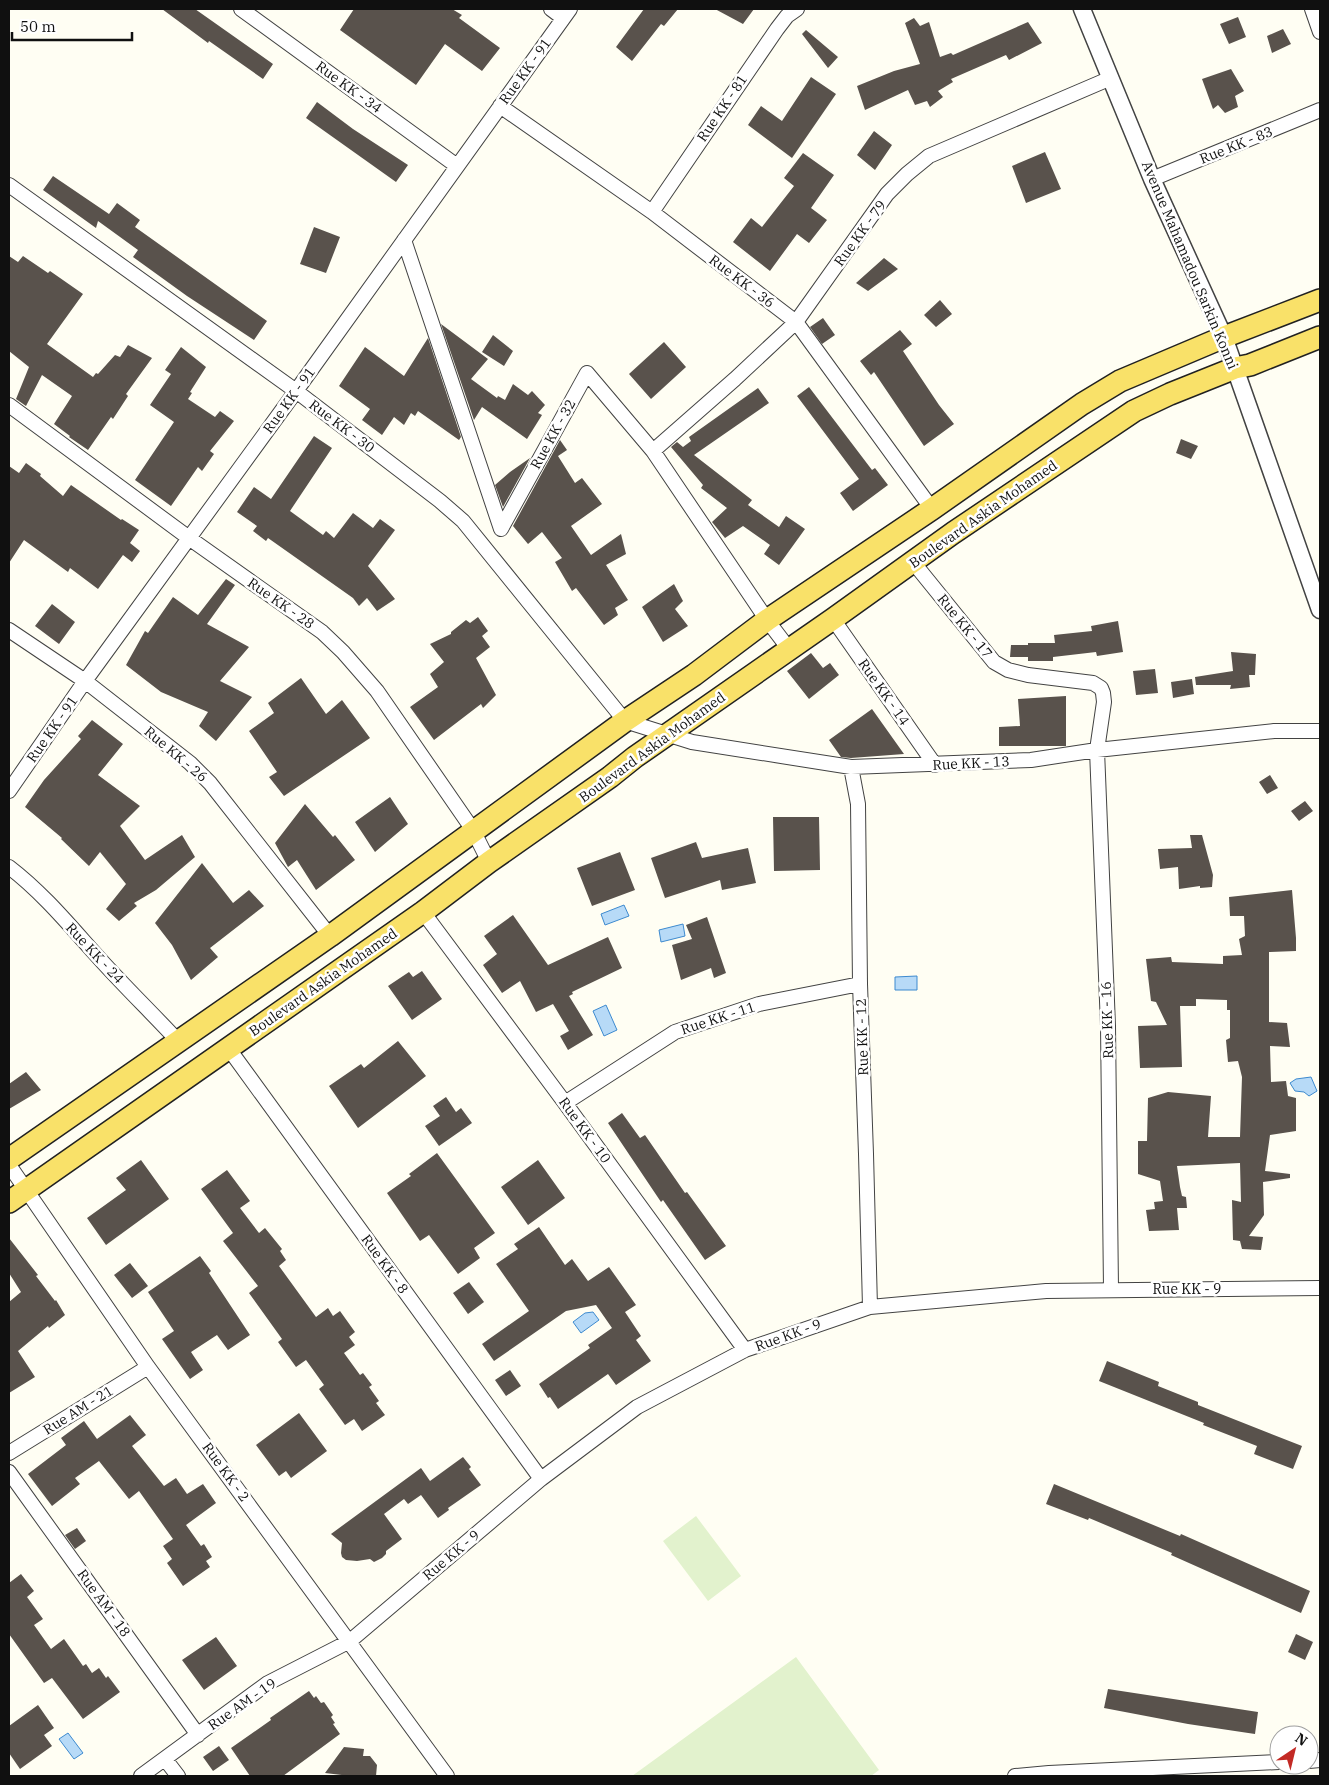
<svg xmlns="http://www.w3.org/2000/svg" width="1329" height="1785" font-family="'IBM Plex Serif',serif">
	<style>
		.pitch { fill: #e2f2cd }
		.water { fill: #b7daf7; stroke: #3d8acf }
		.building { fill: #59524c }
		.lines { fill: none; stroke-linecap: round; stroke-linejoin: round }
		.minor-casing { stroke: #434343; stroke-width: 16 }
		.tertiary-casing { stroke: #434343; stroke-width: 19 }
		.primary-casing { stroke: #212121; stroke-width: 24 }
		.minor { stroke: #fff; stroke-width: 14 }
		.tertiary { stroke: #fff; stroke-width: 16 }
		.primary { stroke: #f9e169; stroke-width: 21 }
		.labels { text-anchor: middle; stroke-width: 5; stroke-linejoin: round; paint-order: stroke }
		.street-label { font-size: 14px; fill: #101010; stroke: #fff }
	</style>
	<rect width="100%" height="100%" fill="#fffef3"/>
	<!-- pitch -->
	<path class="pitch" d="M 696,1516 L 741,1576 L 708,1601 L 663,1541 Z
		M 796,1657 L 879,1770 L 871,1776 L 632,1776 Z"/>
	<!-- water -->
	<path class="water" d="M 624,905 L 629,916 L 605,925 L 601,914 Z
		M 683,924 L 685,936 L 661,942 L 659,930 Z
		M 917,976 L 917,990 L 895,990 L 895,977 Z
		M 606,1005 L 617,1030 L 604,1036 L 593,1011 Z
		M 1311,1077 L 1317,1091 L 1309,1096 L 1304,1092 L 1295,1091 L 1290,1083 L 1296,1079 Z
		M 593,1312 L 599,1320 L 581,1333 L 573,1322 L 585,1313 Z
		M 68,1733 L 83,1753 L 74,1759 L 59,1739 Z"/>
	<!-- building -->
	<path class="building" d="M 162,9 L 195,9 L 273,64 L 263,79 L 209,41 L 208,43 Z
		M 354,9 L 452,9 L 462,15 L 459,18 L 500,48 L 482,71 L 445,44 L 416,85 L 340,30 Z
		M 644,9 L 678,9 L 664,26 L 661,24 L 632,61 L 616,47 Z
		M 715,9 L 754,9 L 743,24 Z
		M 1238,17 L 1246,37 L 1229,44 L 1220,24 Z
		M 914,18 L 920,26 L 929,22 L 940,57 L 951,53 L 953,55 L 1028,22 L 1042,43 L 1009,60 L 1006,55 L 951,79 L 953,82 L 938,91 L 943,97 L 930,107 L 927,101 L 915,105 L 908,90 L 865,110 L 857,86 L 894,71 L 920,64 L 905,23 Z
		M 1283,29 L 1291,44 L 1272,53 L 1267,36 Z
		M 806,30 L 838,57 L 828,68 L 802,34 Z
		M 1231,69 L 1244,91 L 1235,96 L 1238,107 L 1225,113 L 1218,105 L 1213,109 L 1202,79 Z
		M 811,77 L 836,94 L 792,158 L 748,125 L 761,106 L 782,121 Z
		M 317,102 L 353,129 L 408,165 L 396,182 L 306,118 Z
		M 874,131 L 892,145 L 875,170 L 857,155 Z
		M 1045,152 L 1061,189 L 1026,203 L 1012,166 Z
		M 803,153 L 834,175 L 811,208 L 827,220 L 809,243 L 797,234 L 770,271 L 733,242 L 751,218 L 762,227 L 794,186 L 784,178 Z
		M 53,176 L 109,214 L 117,203 L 140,220 L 135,227 L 267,321 L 254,340 L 187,296 L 133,257 L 138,250 L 98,221 L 96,228 L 43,190 Z
		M 314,227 L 340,237 L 326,273 L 300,264 Z
		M 9,256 L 18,262 L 23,256 L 48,273 L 50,271 L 83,294 L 47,344 L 93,377 L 96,373 L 98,374 L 115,355 L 120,357 L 128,345 L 152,358 L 126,394 L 128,396 L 113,419 L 111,417 L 88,450 L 69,437 L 70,436 L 54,424 L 72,396 L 42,375 L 26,406 L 16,399 L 29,367 L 9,351 Z
		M 884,258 L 898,269 L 868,291 L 856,283 Z
		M 940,300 L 952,314 L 936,327 L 924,315 Z
		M 823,318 L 835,335 L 822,344 L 810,327 Z
		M 441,324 L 488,359 L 471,379 L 497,398 L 498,396 L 505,400 L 513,384 L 528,395 L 532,391 L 545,405 L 538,413 L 542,415 L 527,439 L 482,407 L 474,420 Z
		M 900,330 L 912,344 L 903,351 L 939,405 L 954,424 L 924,446 L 874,372 L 871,375 L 860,361 Z
		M 493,335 L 513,351 L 504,366 L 482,352 Z
		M 428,338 L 461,437 L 459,440 L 418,411 L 415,416 L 411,413 L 404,425 L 394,417 L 382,435 L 362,420 L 370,409 L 339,386 L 365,347 L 404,376 Z
		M 664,342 L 686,367 L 651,399 L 629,374 Z
		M 181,347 L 206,367 L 190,392 L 192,393 L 188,399 L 215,417 L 220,411 L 234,421 L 210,451 L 214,454 L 202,471 L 198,467 L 171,506 L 135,480 L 174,422 L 150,405 L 171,374 L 165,370 Z
		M 809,387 L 872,470 L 875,468 L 888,485 L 853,511 L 840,493 L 859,479 L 797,396 Z
		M 758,388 L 769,403 L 694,455 L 752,500 L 748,505 L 779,527 L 786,516 L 805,529 L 779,565 L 764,554 L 770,545 L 743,526 L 725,538 L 712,522 L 727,508 L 701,488 L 703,485 L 671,447 L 677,442 L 683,447 L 691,441 L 689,437 Z
		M 314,436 L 332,448 L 290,511 L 323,535 L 326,531 L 334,538 L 353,513 L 373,528 L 380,519 L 395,530 L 368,566 L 395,599 L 377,611 L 367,598 L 359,606 L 353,598 L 268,538 L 266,541 L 253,531 L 257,526 L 237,512 L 254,487 L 271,499 Z
		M 1181,439 L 1198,446 L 1191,459 L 1176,453 Z
		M 560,440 L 567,450 L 558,456 L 575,483 L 582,478 L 602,504 L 571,526 L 591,555 L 621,534 L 626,554 L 606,565 L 628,600 L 615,608 L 618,615 L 604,625 L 576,588 L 572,591 L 555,562 L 562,558 L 542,532 L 528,544 L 513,526 Z
		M 530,458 L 503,507 L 495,485 L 510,472 Z
		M 26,463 L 41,474 L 40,476 L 63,496 L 71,485 L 121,520 L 122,519 L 139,530 L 130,543 L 140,551 L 132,562 L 123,555 L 98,589 L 70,568 L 68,572 L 24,540 L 9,563 L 9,466 L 19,473 Z
		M 226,579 L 235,585 L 207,624 L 249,647 L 220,681 L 252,697 L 216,741 L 199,726 L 208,712 L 161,692 L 126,665 L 145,631 L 148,633 L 173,597 L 198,615 Z
		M 674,584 L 683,601 L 675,609 L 688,626 L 663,642 L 642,607 Z
		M 52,604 L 75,622 L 59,644 L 35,626 Z
		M 478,617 L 488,631 L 482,636 L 490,647 L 476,658 L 496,695 L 483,708 L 481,704 L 434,740 L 410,707 L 438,687 L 430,674 L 444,662 L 430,644 L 451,634 L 451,632 L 466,620 L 470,623 Z
		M 1118,621 L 1123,652 L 1097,656 L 1096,652 L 1053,657 L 1053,661 L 1028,661 L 1028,657 L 1010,657 L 1011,645 L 1028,645 L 1028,643 L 1055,643 L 1054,635 L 1092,631 L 1091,626 Z
		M 1231,652 L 1256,654 L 1255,675 L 1249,675 L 1250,687 L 1230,689 L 1231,685 L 1196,685 L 1195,677 L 1233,671 Z
		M 811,653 L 823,668 L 830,663 L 839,675 L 809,699 L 787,671 Z
		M 1155,669 L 1158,693 L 1136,695 L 1133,671 Z
		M 301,678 L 326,714 L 342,700 L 370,738 L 284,796 L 269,777 L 277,772 L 249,731 L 274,713 L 268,703 Z
		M 1192,679 L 1194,694 L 1173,698 L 1171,682 Z
		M 1066,696 L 1066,746 L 999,746 L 999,727 L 1020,726 L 1018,699 Z
		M 872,709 L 904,754 L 851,758 L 841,757 L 829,740 Z
		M 92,720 L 123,744 L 98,775 L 140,806 L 120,826 L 145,860 L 182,835 L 195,857 L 156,890 L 134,903 L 137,906 L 119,921 L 106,909 L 126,884 L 100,852 L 89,866 L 61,839 L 62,838 L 25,807 L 44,780 L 81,739 L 78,736 Z
		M 1270,775 L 1278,788 L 1267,794 L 1259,782 Z
		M 390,797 L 408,824 L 375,852 L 355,822 Z
		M 1305,801 L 1313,811 L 1299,821 L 1291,811 Z
		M 305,804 L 333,837 L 335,835 L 355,860 L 316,890 L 297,860 L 288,867 L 275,843 Z
		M 773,817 L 819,817 L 820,870 L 774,871 Z
		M 1190,835 L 1202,835 L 1213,875 L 1212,887 L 1200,888 L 1200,886 L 1179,889 L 1178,867 L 1160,869 L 1158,849 L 1192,848 Z
		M 696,842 L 702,858 L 748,848 L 756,883 L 722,890 L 720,880 L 665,898 L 651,858 Z
		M 620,852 L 635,890 L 592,906 L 577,868 Z
		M 202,863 L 233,903 L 249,890 L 264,906 L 210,948 L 218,957 L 191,980 L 172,945 L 155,923 Z
		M 1292,890 L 1296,938 L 1296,951 L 1269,952 L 1269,1022 L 1287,1023 L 1290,1047 L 1270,1046 L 1271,1082 L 1286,1081 L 1288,1096 L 1296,1098 L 1296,1131 L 1270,1135 L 1265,1171 L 1290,1174 L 1290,1178 L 1263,1182 L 1264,1215 L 1249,1236 L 1263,1237 L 1261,1250 L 1242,1249 L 1240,1241 L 1233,1240 L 1232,1200 L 1241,1202 L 1240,1163 L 1177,1166 L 1180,1187 L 1182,1196 L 1186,1197 L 1187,1208 L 1177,1208 L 1179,1230 L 1149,1231 L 1146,1210 L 1155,1209 L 1154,1202 L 1163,1201 L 1160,1181 L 1138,1174 L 1138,1141 L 1147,1141 L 1148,1098 L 1168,1092 L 1211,1096 L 1208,1137 L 1240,1137 L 1242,1077 L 1238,1061 L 1228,1062 L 1226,1040 L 1230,1038 L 1230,1010 L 1227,1010 L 1227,1000 L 1196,999 L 1196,1006 L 1180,1006 L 1182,1067 L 1140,1068 L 1138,1026 L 1167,1025 L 1156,1002 L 1151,1001 L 1146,959 L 1171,957 L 1172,962 L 1223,964 L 1223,956 L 1242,955 L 1239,939 L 1245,936 L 1244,916 L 1230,916 L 1229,897 Z
		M 513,915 L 548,965 L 608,937 L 622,968 L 572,992 L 573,994 L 569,996 L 593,1035 L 568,1050 L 560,1036 L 569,1031 L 553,1004 L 536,1012 L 520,981 L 502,993 L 483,965 L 497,954 L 484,936 Z
		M 707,917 L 726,973 L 714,978 L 711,968 L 681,980 L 672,945 L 692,939 L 686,925 Z
		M 422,971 L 442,999 L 412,1020 L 388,986 L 409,972 L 413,977 Z
		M 398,1041 L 426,1076 L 358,1128 L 329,1086 L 361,1064 L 364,1068 Z
		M 26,1072 L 41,1090 L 9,1109 L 9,1084 Z
		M 446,1097 L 456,1112 L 461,1108 L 472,1123 L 439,1146 L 425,1126 L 440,1116 L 433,1106 Z
		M 622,1113 L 640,1138 L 645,1135 L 685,1193 L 687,1192 L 726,1246 L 705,1260 L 663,1200 L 661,1202 L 608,1123 Z
		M 437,1153 L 495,1233 L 474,1248 L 480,1258 L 458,1274 L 429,1235 L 420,1241 L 387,1193 L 411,1176 L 409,1174 Z
		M 141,1160 L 169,1199 L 106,1245 L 87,1218 L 126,1190 L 116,1178 Z
		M 538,1160 L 565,1198 L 528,1225 L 501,1187 Z
		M 227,1170 L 250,1201 L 240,1208 L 259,1233 L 265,1228 L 282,1249 L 280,1251 L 286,1260 L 279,1266 L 316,1317 L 328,1308 L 333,1316 L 340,1311 L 355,1332 L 349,1337 L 355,1345 L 344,1353 L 360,1375 L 363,1373 L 372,1385 L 369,1387 L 379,1401 L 376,1403 L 385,1415 L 362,1431 L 354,1419 L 345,1425 L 319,1389 L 324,1385 L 306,1360 L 296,1367 L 278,1342 L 282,1339 L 249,1293 L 258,1286 L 223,1241 L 233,1233 L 201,1189 Z
		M 539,1227 L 565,1265 L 572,1259 L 588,1281 L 609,1267 L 636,1305 L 625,1312 L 641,1336 L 636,1340 L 651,1361 L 616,1385 L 608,1374 L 558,1409 L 550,1397 L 548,1398 L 539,1384 L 590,1348 L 588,1345 L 612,1328 L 596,1305 L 566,1311 L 494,1361 L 482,1344 L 529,1311 L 496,1264 L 518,1249 L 514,1244 Z
		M 9,1238 L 38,1275 L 36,1276 L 55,1301 L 56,1300 L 65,1315 L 49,1328 L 48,1326 L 18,1351 L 35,1377 L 9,1393 L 9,1302 L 21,1292 L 9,1273 Z
		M 200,1256 L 211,1271 L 209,1273 L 250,1335 L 228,1350 L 217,1335 L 191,1352 L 203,1370 L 190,1379 L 162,1339 L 174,1331 L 148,1292 Z
		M 130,1263 L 148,1286 L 132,1298 L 114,1275 Z
		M 469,1282 L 484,1302 L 468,1314 L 453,1293 Z
		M 1107,1361 L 1159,1382 L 1158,1386 L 1198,1402 L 1198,1405 L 1302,1446 L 1293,1469 L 1254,1454 L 1257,1446 L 1203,1425 L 1204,1423 L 1099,1381 Z
		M 510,1370 L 521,1386 L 506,1396 L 495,1380 Z
		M 299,1413 L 327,1451 L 291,1478 L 286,1471 L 279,1476 L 256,1445 Z
		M 130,1415 L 146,1435 L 132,1446 L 164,1486 L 176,1478 L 187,1494 L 203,1484 L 216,1503 L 186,1525 L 201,1546 L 204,1544 L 212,1557 L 206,1561 L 210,1567 L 183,1586 L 167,1563 L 172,1559 L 163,1546 L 173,1539 L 139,1491 L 129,1499 L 99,1461 L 75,1478 L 80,1484 L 52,1506 L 28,1474 L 66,1445 L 61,1438 L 84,1421 L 97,1439 Z
		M 463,1457 L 471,1467 L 469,1469 L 481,1485 L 448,1508 L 449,1510 L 438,1518 L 421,1495 L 408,1504 L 404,1499 L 384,1514 L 402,1539 L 386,1551 L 386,1554 L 382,1558 L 374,1562 L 370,1559 L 357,1561 L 346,1560 L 342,1557 L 341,1553 L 342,1543 L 331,1534 L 421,1468 L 430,1481 Z
		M 1054,1484 L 1180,1536 L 1181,1534 L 1310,1591 L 1301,1613 L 1171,1555 L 1172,1553 L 1089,1518 L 1088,1520 L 1046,1504 Z
		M 77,1528 L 86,1541 L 75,1549 L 65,1535 Z
		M 21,1574 L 34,1591 L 27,1597 L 43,1619 L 34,1625 L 51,1649 L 64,1639 L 83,1666 L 86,1664 L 92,1673 L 99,1668 L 106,1678 L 108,1676 L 120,1692 L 83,1719 L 52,1678 L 44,1683 L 9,1634 L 9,1583 Z
		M 1296,1634 L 1313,1642 L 1305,1660 L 1288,1652 Z
		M 216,1637 L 237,1666 L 204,1690 L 182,1660 Z
		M 1108,1689 L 1258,1712 L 1255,1734 L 1188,1724 L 1104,1708 Z
		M 309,1691 L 314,1698 L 316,1696 L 321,1703 L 324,1702 L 333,1715 L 331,1717 L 335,1723 L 333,1724 L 340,1734 L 283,1776 L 250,1776 L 231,1748 L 271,1720 L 270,1718 Z
		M 38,1705 L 54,1728 L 44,1735 L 52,1746 L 20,1769 L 9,1753 L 9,1726 Z
		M 219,1746 L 229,1760 L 213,1771 L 203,1757 Z
		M 344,1747 L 364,1749 L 363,1756 L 370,1756 L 377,1765 L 376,1776 L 350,1776 L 325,1773 Z"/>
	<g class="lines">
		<defs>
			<path id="minor" d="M 241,9 L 457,166
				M 551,9 L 563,18
				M 1312,9 L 1320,32
				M 500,106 L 652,212 L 796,322 L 932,509
				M 1152,179 L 1320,110
				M 9,185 L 296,391 L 440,501 L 463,521 L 625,721 L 692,742 L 851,767 L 1031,760 L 1097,750 L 1274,731 L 1320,731
				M 652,212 L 777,29 L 787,16 L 797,9
				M 404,240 L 501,529 L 587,373 L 653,451 L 767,620 L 789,649
				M 9,405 L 189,538 L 322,632 L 343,652 L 377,691 L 473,830 L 489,862
				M 653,451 L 735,379 L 796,322 L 887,194 L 907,174 L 929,156 L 1111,78
				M 913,562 L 994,662 L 1008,670 L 1028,675 L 1093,683 L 1101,688 L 1103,693 L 1104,702 L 1097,750 L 1108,1026 L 1111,1289
				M 833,619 L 935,765
				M 9,630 L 85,681 L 190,763 L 210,783 L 330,936
				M 851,767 L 858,804 L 860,984 L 866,1154 L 870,1307
				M 9,791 L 85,681 L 296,391 L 570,9
				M 9,867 C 43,893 70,926 98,957 C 124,986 152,1013 178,1041
				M 423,912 L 565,1103 L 745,1350
				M 229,1049 L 541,1479
				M 565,1103 L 675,1032 L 759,1004 L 860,984
				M 9,1165 L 148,1367 L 447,1776
				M 9,1453 L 148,1367
				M 9,1472 L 198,1735
				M 165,1759 L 178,1776
				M 1309,1761 L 1320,1760
				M 141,1776 L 268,1683 L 350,1641 L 541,1479 L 637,1407 L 745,1350 L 870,1307 L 1046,1291 L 1320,1288
				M 1015,1776 L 1049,1773 L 1279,1762"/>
			<path id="tertiary" d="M 1082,9 L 1152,179 L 1224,337 L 1320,610"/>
			<path id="primary" d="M 9,1159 L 330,936 L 625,721 L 694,675 L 767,620 L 932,509 L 1082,404 L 1120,381 L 1224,337 L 1320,300
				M 9,1202 L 423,912 L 489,862 L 610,777 L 635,757 L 833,619 L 953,533 L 1134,411 L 1170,394 L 1235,368 L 1250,365 L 1320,337"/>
		</defs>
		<!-- minor casing -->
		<use href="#minor" class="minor-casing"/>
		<!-- tertiary casing -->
		<use href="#tertiary" class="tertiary-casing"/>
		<!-- primary casing -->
		<use href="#primary" class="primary-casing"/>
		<!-- minor -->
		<use href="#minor" class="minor"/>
		<!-- tertiary -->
		<use href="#tertiary" class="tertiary"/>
		<!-- primary -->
		<use href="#primary" class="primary"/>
	</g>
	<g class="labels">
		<!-- street labels -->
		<g class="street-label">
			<text transform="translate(525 71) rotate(-54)" y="5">Rue KK - 91</text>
			<text transform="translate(349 87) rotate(36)" y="5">Rue KK - 34</text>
			<text transform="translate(722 108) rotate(-56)" y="5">Rue KK - 81</text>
			<text transform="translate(1236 145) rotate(-22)" y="5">Rue KK - 83</text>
			<text transform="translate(860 233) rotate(-54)" y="5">Rue KK - 79</text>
			<text transform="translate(1190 265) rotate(67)" y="5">Avenue Mahamadou Sarkin Konni</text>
			<text transform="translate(742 281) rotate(37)" y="5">Rue KK - 36</text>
			<text transform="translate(289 400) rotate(-54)" y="5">Rue KK - 91</text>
			<text transform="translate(342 426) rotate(37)" y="5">Rue KK - 30</text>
			<text transform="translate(553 434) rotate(-61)" y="5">Rue KK - 32</text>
			<text transform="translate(983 514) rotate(-35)" y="5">Boulevard Askia Mohamed</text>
			<text transform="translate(281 603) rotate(35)" y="5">Rue KK - 28</text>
			<text transform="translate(965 626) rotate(51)" y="5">Rue KK - 17</text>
			<text transform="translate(884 692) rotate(55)" y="5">Rue KK - 14</text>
			<text transform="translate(52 729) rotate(-55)" y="5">Rue KK - 91</text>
			<text transform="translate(652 747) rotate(-36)" y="5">Boulevard Askia Mohamed</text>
			<text transform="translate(176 754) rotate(40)" y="5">Rue KK - 26</text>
			<text transform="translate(971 763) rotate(-3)" y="5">Rue KK - 13</text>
			<text transform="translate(95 953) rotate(47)" y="5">Rue KK - 24</text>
			<text transform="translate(323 982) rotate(-35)" y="5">Boulevard Askia Mohamed</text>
			<text transform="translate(718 1018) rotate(-18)" y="5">Rue KK - 11</text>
			<text transform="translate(1107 1020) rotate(-92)" y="5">Rue KK - 16</text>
			<text transform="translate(862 1037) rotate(-92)" y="5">Rue KK - 12</text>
			<text transform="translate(585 1130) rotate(54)" y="5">Rue KK - 10</text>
			<text transform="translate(385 1264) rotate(54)" y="5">Rue KK - 8</text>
			<text x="1187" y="1294">Rue KK - 9</text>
			<text transform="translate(788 1335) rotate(-20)" y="5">Rue KK - 9</text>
			<text transform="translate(78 1410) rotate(-32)" y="5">Rue AM - 21</text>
			<text transform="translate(226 1472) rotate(54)" y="5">Rue KK - 2</text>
			<text transform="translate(451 1555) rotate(-40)" y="5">Rue KK - 9</text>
			<text transform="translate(104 1603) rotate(54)" y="5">Rue AM - 18</text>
			<text transform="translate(242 1704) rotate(-35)" y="5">Rue AM - 19</text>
		</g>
	</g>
	<!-- border -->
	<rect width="1329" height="1785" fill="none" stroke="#101010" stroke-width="20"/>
	<!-- north arrow -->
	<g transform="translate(1294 1750) rotate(35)"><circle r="24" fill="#ffffff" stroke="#9f9f9f"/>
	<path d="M0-4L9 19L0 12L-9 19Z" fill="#c32a25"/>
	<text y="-8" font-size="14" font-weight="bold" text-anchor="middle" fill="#101010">N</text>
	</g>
	<!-- scale -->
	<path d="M12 32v8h120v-8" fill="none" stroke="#101010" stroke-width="2.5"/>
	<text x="20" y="32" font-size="15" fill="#101010" stroke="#ffffff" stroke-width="4" paint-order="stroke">50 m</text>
</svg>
